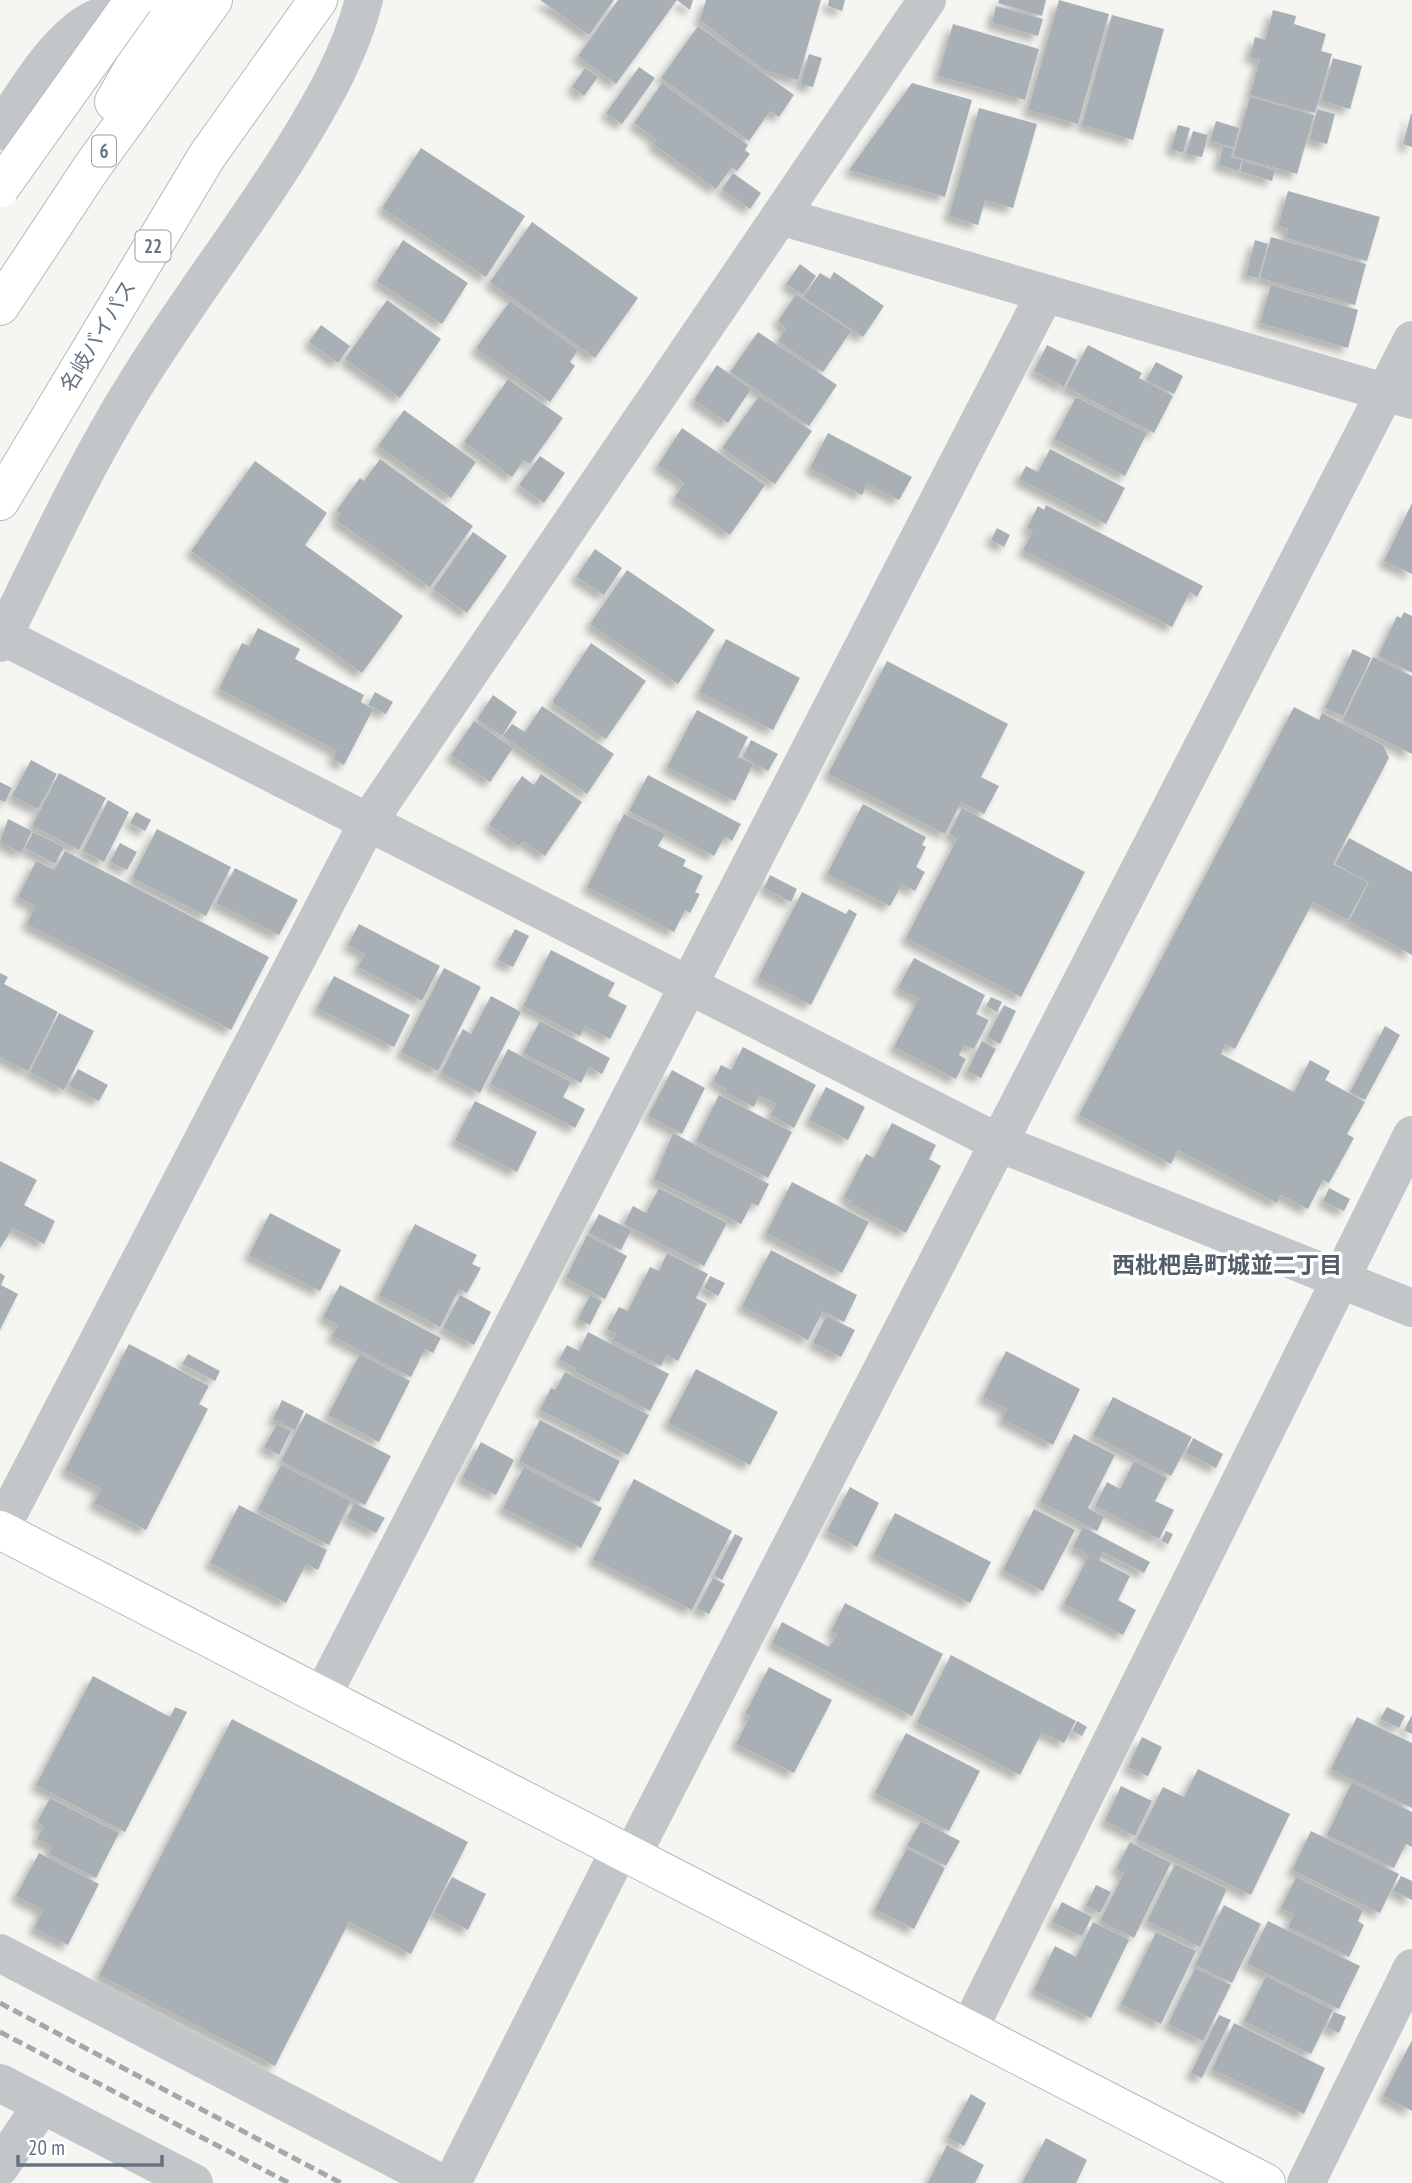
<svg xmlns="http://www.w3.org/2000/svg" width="1412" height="2183" font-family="'PT Sans Narrow','Noto Sans JP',sans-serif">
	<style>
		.building { fill: #a8b0b6; filter: url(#shadow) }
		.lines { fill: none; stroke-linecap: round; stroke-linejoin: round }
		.secondary-casing { stroke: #b4b9be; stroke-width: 40 }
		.highway-casing { stroke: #b5b8bb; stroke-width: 40 }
		.street { stroke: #c2c6c9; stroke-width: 38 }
		.secondary { stroke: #fff; stroke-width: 38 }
		.highway { stroke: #fff; stroke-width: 38 }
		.rail { stroke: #a3a8ae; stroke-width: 5; stroke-dasharray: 10 5; stroke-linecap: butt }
		.highway-bridge-casing { stroke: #b5b8bb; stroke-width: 40; stroke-linecap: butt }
		.highway-bridge { stroke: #fff; stroke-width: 38 }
		.labels { text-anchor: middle; stroke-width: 7; stroke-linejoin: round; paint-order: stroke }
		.shield { fill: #fff; stroke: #929ea8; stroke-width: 2 }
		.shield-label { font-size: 19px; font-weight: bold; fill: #647482 }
		.street-label { font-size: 21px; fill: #647482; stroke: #fff }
		.neighbourhood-label { font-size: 23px; font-weight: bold; fill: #525d67; stroke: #fff }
	</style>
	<defs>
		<filter id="shadow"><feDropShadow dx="-6" dy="6" stdDeviation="3.5" flood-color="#0004"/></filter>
	</defs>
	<rect width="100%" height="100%" fill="#f5f5f1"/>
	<!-- building -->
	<path class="building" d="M 540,0 L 614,0 L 589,35 Z
		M 618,0 L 693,0 L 690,10 L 677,0 L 616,84 L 578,56 Z
		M 706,0 L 821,0 L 798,80 L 764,70 L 700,20 Z
		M 829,0 L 845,0 L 842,11 L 828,6 Z
		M 999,0 L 1046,0 L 1042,16 L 998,3 Z
		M 1059,0 L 1109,14 L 1078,124 L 1028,110 Z
		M 996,6 L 1043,19 L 1038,36 L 992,23 Z
		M 1273,10 L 1296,16 L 1294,24 L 1326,34 L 1321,51 L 1332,54 L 1315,113 L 1250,95 L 1260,59 L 1250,57 L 1255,37 L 1265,40 Z
		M 1112,15 L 1164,29 L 1133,140 L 1082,125 Z
		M 953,24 L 1039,49 L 1025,100 L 938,76 Z
		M 698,26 L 794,95 L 779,117 L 770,111 L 749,141 L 661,78 Z
		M 809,54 L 822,58 L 813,87 L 800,84 Z
		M 1333,58 L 1362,66 L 1350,109 L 1321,101 Z
		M 639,67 L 655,78 L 622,124 L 606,113 Z
		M 585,68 L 598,77 L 584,96 L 572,87 Z
		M 662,83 L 748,145 L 745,150 L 750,154 L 737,171 L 732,167 L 716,189 L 653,144 L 657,140 L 634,123 Z
		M 912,83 L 972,100 L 945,197 L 849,170 Z
		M 1250,97 L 1314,115 L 1297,174 L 1233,156 Z
		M 979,108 L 1037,124 L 1013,208 L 985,200 L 978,225 L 949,216 Z
		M 1317,109 L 1335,114 L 1327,144 L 1310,140 Z
		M 1411,114 L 1412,114 L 1412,147 L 1403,144 Z
		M 1216,121 L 1239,128 L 1234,148 L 1210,141 Z
		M 1178,125 L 1190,128 L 1183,153 L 1171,149 Z
		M 1193,131 L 1208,135 L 1202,157 L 1186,154 Z
		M 1223,146 L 1234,149 L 1231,157 L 1242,160 L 1239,171 L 1219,165 Z
		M 421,148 L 525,216 L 486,277 L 382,208 Z
		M 1243,161 L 1275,170 L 1272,181 L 1240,171 Z
		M 733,173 L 761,193 L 750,209 L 722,189 Z
		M 1288,191 L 1380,217 L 1367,261 L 1286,238 L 1288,229 L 1278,226 Z
		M 532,222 L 638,298 L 595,358 L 490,282 Z
		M 1271,237 L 1366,264 L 1355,305 L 1260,278 Z
		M 403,240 L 468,283 L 442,324 L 377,281 Z
		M 1255,240 L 1268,244 L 1258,278 L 1246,275 Z
		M 800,264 L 816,276 L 803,295 L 786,284 Z
		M 834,272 L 884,306 L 863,337 L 803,297 L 820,273 L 830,279 Z
		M 1271,285 L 1358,310 L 1348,348 L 1260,323 Z
		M 796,294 L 851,331 L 823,372 L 778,341 L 786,328 L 778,321 Z
		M 387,300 L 441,339 L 400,398 L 345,359 Z
		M 510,301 L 578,350 L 570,362 L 575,366 L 550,402 L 476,348 Z
		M 321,325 L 350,346 L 338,363 L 309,342 Z
		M 758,332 L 837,385 L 809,426 L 730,372 Z
		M 1047,345 L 1077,360 L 1064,387 L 1034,371 Z
		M 1088,345 L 1142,373 L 1139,378 L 1173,396 L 1154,433 L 1066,387 Z
		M 1156,362 L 1183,376 L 1174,394 L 1146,380 Z
		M 717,365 L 751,389 L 728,423 L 694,400 Z
		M 508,379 L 563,418 L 530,464 L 524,460 L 512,477 L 464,442 Z
		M 759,396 L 812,431 L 775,484 L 722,448 Z
		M 1076,397 L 1147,433 L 1125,476 L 1054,439 Z
		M 404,410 L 476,462 L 451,498 L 378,446 Z
		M 682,428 L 765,485 L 730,535 L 675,497 L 684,483 L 658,465 Z
		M 828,433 L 912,477 L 899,500 L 867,484 L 862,495 L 810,468 Z
		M 1050,449 L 1125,488 L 1106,524 L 1019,479 L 1026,466 L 1038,472 Z
		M 540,456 L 565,473 L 544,503 L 519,485 Z
		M 380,459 L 473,526 L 430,587 L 336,520 L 341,514 L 336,511 L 360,478 L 364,481 Z
		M 255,461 L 327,513 L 305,545 L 403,616 L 362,673 L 191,551 Z
		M 1412,503 L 1412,574 L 1384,561 Z
		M 1046,505 L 1203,586 L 1197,597 L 1190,592 L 1172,627 L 1023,550 L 1033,531 L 1027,528 L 1038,506 L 1044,510 Z
		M 997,528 L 1010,535 L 1004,547 L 991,540 Z
		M 473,532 L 507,556 L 467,613 L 433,589 Z
		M 595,549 L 622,568 L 604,595 L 576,577 Z
		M 627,570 L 715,630 L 678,684 L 590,624 Z
		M 1404,612 L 1412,616 L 1412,673 L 1378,656 L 1397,616 L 1401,618 Z
		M 258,628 L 300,649 L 295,659 L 364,695 L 361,702 L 373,709 L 344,765 L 333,759 L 337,751 L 219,689 L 242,643 L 249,646 Z
		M 726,639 L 800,678 L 773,730 L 699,692 Z
		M 591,643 L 646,681 L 606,739 L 552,702 Z
		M 1353,649 L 1371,658 L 1343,716 L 1325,708 Z
		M 1373,657 L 1412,676 L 1412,754 L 1343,720 Z
		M 887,661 L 1008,724 L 981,777 L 999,786 L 984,814 L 961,802 L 945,834 L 828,774 Z
		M 375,692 L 393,702 L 386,714 L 368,705 Z
		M 493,695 L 517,712 L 502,736 L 477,719 Z
		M 542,706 L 614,754 L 587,794 L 503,736 L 512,724 L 525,732 Z
		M 1294,707 L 1319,720 L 1322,713 L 1383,745 L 1389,758 L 1333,864 L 1368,882 L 1348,920 L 1313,902 L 1235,1049 L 1225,1044 L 1221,1054 L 1294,1092 L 1310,1060 L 1330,1071 L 1325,1080 L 1365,1102 L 1347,1134 L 1354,1138 L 1329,1183 L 1323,1180 L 1308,1209 L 1281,1195 L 1277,1203 L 1178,1150 L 1171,1164 L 1079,1115 Z
		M 697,710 L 748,737 L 738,757 L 753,764 L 735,801 L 667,767 Z
		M 474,721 L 513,748 L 490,782 L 451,755 Z
		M 751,740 L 778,754 L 768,771 L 743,757 Z
		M 31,760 L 57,774 L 38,809 L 12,796 Z
		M 59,773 L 106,798 L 79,850 L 32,826 Z
		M 541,774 L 582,802 L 545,856 L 523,841 L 519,846 L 489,825 L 522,776 L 534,785 Z
		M 648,775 L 741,824 L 732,841 L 725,836 L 714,856 L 629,811 Z
		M 0,782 L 12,788 L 5,802 L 0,800 Z
		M 108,800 L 129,812 L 104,862 L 83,851 Z
		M 863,804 L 926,837 L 922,845 L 926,847 L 916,867 L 925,872 L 915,891 L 902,884 L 890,906 L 827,874 Z
		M 962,808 L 1085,872 L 1021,997 L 906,938 L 957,839 L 949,834 Z
		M 136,812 L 151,820 L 145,831 L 130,823 Z
		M 624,814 L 665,834 L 658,846 L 686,860 L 683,866 L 703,876 L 695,892 L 700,894 L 690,913 L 685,910 L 674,932 L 587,887 Z
		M 8,819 L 32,831 L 21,853 L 0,842 Z
		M 157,829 L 231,867 L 206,916 L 132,878 Z
		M 33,832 L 64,847 L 55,864 L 25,848 Z
		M 1349,838 L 1412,872 L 1412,955 L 1349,921 L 1369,882 L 1335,864 Z
		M 120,843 L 137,852 L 127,870 L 110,862 Z
		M 65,851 L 269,957 L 231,1030 L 27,924 L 35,906 L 18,897 L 36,861 L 54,870 Z
		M 235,868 L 298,900 L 279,935 L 216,903 Z
		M 770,875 L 797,889 L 791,902 L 764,888 Z
		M 802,892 L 846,914 L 849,909 L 857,914 L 811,1005 L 758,978 Z
		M 359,924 L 440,966 L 422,1001 L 358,967 L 365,954 L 348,945 Z
		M 515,929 L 529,936 L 513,967 L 498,960 Z
		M 551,950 L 615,983 L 608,996 L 627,1006 L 610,1039 L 585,1026 L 580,1036 L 523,1006 Z
		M 914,958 L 985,995 L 976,1014 L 989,1020 L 974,1049 L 964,1045 L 959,1055 L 966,1059 L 956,1079 L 894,1047 L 919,999 L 898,988 Z
		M 444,968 L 481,987 L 438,1071 L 401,1052 Z
		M 0,973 L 8,977 L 4,984 L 58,1012 L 28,1071 L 0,1057 Z
		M 334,976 L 410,1015 L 394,1047 L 317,1008 Z
		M 491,996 L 521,1012 L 480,1093 L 441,1073 L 463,1029 L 471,1034 Z
		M 991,997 L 1002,1002 L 997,1012 L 986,1006 Z
		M 1004,1005 L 1016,1011 L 1000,1044 L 987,1037 Z
		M 59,1013 L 94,1031 L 64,1090 L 30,1072 Z
		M 540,1021 L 610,1058 L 602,1074 L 589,1067 L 581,1083 L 523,1053 Z
		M 1385,1026 L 1400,1035 L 1365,1100 L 1350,1092 Z
		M 982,1041 L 996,1049 L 981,1078 L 967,1071 Z
		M 743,1047 L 816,1085 L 794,1128 L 770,1115 L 776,1104 L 759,1095 L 754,1107 L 725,1092 L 727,1089 L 713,1081 L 721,1065 L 731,1070 Z
		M 508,1049 L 571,1082 L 563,1097 L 585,1109 L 575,1128 L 490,1084 Z
		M 78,1069 L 108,1085 L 99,1101 L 69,1086 Z
		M 672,1070 L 705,1088 L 682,1134 L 648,1116 Z
		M 826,1087 L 865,1107 L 848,1140 L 809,1120 Z
		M 719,1095 L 792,1132 L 768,1178 L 696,1141 Z
		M 475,1101 L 537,1132 L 517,1172 L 455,1140 Z
		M 892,1123 L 936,1145 L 929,1159 L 941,1166 L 906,1233 L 851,1204 L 852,1201 L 844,1197 L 866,1154 L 874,1158 Z
		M 673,1133 L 769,1184 L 758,1206 L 752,1203 L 741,1224 L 654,1179 Z
		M 0,1161 L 37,1180 L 24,1205 L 55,1221 L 44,1244 L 13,1228 L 0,1248 Z
		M 792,1182 L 869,1222 L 842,1273 L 766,1233 Z
		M 659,1188 L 727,1223 L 704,1266 L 624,1224 L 633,1206 L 646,1213 Z
		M 1329,1188 L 1350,1199 L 1344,1211 L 1323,1201 Z
		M 270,1213 L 341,1250 L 320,1291 L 249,1255 Z
		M 599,1214 L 631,1230 L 621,1250 L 589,1233 Z
		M 415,1224 L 477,1255 L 472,1264 L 481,1268 L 467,1293 L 459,1289 L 440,1327 L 379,1295 Z
		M 587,1235 L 627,1256 L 605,1299 L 566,1278 Z
		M 771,1250 L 857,1295 L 844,1322 L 823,1311 L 808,1340 L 742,1306 Z
		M 667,1253 L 708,1274 L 696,1298 L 707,1304 L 678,1361 L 667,1355 L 661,1366 L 612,1340 L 616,1334 L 607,1329 L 619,1307 L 628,1311 L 650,1267 L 659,1271 Z
		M 0,1273 L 5,1276 L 1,1285 L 18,1294 L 0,1330 Z
		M 710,1276 L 725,1283 L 718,1296 L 704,1288 Z
		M 340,1285 L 441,1338 L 433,1353 L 425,1349 L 411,1377 L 332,1336 L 338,1325 L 323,1317 Z
		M 460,1295 L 491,1312 L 474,1345 L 443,1328 Z
		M 590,1295 L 602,1301 L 590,1325 L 578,1319 Z
		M 826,1316 L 855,1330 L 841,1357 L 813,1343 Z
		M 588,1332 L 669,1374 L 650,1411 L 574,1371 L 576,1368 L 559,1360 L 567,1345 L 579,1351 Z
		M 129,1344 L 209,1386 L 199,1404 L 208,1409 L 146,1530 L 94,1503 L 101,1489 L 65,1470 Z
		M 1006,1351 L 1080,1389 L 1053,1445 L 1002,1419 L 1007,1409 L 983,1397 Z
		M 188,1354 L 220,1371 L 215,1381 L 182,1364 Z
		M 360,1354 L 410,1381 L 379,1442 L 328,1415 Z
		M 696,1369 L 778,1412 L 750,1465 L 668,1423 Z
		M 565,1372 L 649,1415 L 628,1455 L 540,1410 L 551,1388 L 555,1390 Z
		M 1113,1397 L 1192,1437 L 1171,1476 L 1093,1435 Z
		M 282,1400 L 304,1411 L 295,1430 L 273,1419 Z
		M 306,1413 L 391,1456 L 365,1505 L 281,1461 Z
		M 540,1420 L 620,1461 L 599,1502 L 519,1461 Z
		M 277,1424 L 291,1431 L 279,1455 L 264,1447 Z
		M 1074,1434 L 1115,1455 L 1088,1508 L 1104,1517 L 1097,1531 L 1040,1502 Z
		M 1193,1438 L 1223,1454 L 1216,1468 L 1186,1453 Z
		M 481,1442 L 514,1460 L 496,1495 L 462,1478 Z
		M 1134,1461 L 1167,1478 L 1155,1501 L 1174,1510 L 1159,1539 L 1095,1506 L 1107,1482 L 1120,1489 Z
		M 281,1465 L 351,1501 L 329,1545 L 258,1509 Z
		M 524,1467 L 602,1508 L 581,1548 L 503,1508 Z
		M 634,1479 L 732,1531 L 692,1610 L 593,1559 Z
		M 850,1487 L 879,1503 L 857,1547 L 827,1531 Z
		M 354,1503 L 385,1518 L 376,1533 L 347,1518 Z
		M 239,1505 L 327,1550 L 318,1570 L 306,1564 L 286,1603 L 210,1563 Z
		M 1034,1509 L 1075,1530 L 1043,1591 L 1003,1570 Z
		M 895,1513 L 991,1562 L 970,1603 L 874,1554 Z
		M 1083,1527 L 1150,1562 L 1144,1573 L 1103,1552 L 1099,1560 L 1130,1576 L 1118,1600 L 1136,1610 L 1123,1635 L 1064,1604 L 1089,1555 L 1073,1547 Z
		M 1166,1531 L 1173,1534 L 1168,1544 L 1161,1541 Z
		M 735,1534 L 743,1538 L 722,1580 L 714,1575 Z
		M 713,1578 L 725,1584 L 709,1614 L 697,1608 Z
		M 845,1603 L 943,1654 L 912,1716 L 772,1643 L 782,1622 L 829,1647 L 837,1634 L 831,1631 Z
		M 951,1655 L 1076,1721 L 1064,1743 L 1042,1732 L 1020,1775 L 917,1722 Z
		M 769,1667 L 832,1700 L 794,1773 L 736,1744 L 750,1716 L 745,1714 Z
		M 93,1676 L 170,1717 L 175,1707 L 187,1712 L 125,1832 L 36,1785 Z
		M 1387,1707 L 1405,1716 L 1399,1728 L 1380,1719 Z
		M 1412,1715 L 1412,1734 L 1404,1730 Z
		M 1357,1717 L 1412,1743 L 1412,1808 L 1331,1769 Z
		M 232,1719 L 468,1842 L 411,1954 L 349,1922 L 275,2066 L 99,1975 Z
		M 1077,1721 L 1087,1727 L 1082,1736 L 1072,1731 Z
		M 906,1733 L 980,1771 L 949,1831 L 875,1793 Z
		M 1142,1737 L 1162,1747 L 1148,1776 L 1128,1767 Z
		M 1198,1769 L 1290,1814 L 1251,1895 L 1137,1839 L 1163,1787 L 1184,1797 Z
		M 1352,1782 L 1412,1812 L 1412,1847 L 1406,1844 L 1394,1868 L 1327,1835 Z
		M 1121,1786 L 1152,1801 L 1135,1836 L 1105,1821 Z
		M 50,1798 L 119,1833 L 96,1878 L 49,1854 L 52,1846 L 37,1839 L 44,1826 L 37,1822 Z
		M 921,1821 L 960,1841 L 946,1866 L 907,1846 Z
		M 1311,1831 L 1399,1874 L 1380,1913 L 1292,1870 Z
		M 1130,1842 L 1171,1863 L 1134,1938 L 1100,1921 L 1124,1873 L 1116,1869 Z
		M 907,1848 L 945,1868 L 914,1929 L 875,1909 Z
		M 39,1853 L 99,1884 L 68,1945 L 34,1928 L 43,1910 L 16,1896 Z
		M 1175,1864 L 1227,1889 L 1200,1947 L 1147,1921 Z
		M 1401,1876 L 1412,1881 L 1412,1900 L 1393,1891 Z
		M 452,1877 L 486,1894 L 468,1930 L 434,1912 Z
		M 1296,1877 L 1363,1910 L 1358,1921 L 1364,1925 L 1349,1957 L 1288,1927 L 1294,1914 L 1281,1908 Z
		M 1096,1885 L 1111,1892 L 1100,1913 L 1086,1906 Z
		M 1062,1902 L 1092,1917 L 1082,1936 L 1052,1922 Z
		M 1224,1905 L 1261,1924 L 1232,1983 L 1195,1965 Z
		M 1268,1921 L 1360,1966 L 1339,2009 L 1247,1964 Z
		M 1093,1922 L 1129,1940 L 1091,2018 L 1034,1990 L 1055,1946 L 1076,1957 Z
		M 1156,1932 L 1196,1951 L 1161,2024 L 1121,2004 Z
		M 1195,1968 L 1231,1985 L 1203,2041 L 1168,2024 Z
		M 1266,1976 L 1333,2010 L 1311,2054 L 1244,2021 Z
		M 1334,2012 L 1346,2017 L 1339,2033 L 1327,2027 Z
		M 1219,2015 L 1231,2020 L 1202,2078 L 1191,2073 Z
		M 1234,2023 L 1325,2068 L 1304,2114 L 1212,2069 Z
		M 1412,2040 L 1412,2111 L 1383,2096 Z
		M 971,2094 L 986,2103 L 964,2146 L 948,2137 Z
		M 1046,2138 L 1087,2160 L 1076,2183 L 1022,2183 Z
		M 947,2145 L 984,2165 L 975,2183 L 928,2183 Z"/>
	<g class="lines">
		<defs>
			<path id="secondary" d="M 0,1530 L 1266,2183"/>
			<path id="highway" d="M 114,102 L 172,0
				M 0,306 L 92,167 L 213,0
				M 0,501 L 207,156 L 318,0"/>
		</defs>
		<!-- secondary casing -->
		<use href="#secondary" class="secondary-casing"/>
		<!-- highway casing -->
		<use href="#highway" class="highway-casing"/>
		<!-- street -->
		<path class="street" d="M 0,131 C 21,98 54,42 89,22 C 106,12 127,10 146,8
			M 780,216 L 1412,400
			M 0,635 L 999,1143 L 1412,1308
			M 0,643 C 43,556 84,467 135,385 C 186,302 246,226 297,143 C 325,97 350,53 364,0
			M 0,1530 L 368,822 L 927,0
			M 322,1696 L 1045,294
			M 632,1855 L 1412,340
			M 0,1953 L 441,2183
			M 969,2029 L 1412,1135
			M 0,2083 L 194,2183
			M 0,2167 L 42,2105
			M 452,2183 L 620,1849
			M 1306,2183 L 1412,1968"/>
		<!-- secondary -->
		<use href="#secondary" class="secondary"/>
		<!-- highway -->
		<use href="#highway" class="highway"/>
		<!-- rail -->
		<path class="rail" d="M 0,2003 L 341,2183
			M 0,2032 L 289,2183"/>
		<defs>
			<path id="highway-bridge" d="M 0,188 L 134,0"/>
		</defs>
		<!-- highway-bridge casing -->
		<use href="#highway-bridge" class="highway-bridge-casing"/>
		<!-- highway-bridge -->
		<use href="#highway-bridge" class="highway-bridge"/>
	</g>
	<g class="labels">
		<!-- shield labels -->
		<g class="shield">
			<rect x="92" y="135.5" width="24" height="31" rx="5"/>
			<rect x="135.5" y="230.5" width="35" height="31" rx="5"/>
		</g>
		<g class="shield-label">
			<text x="104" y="158">6</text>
			<text x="153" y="253">22</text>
		</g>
		<!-- street labels -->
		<g class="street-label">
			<text transform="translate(98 336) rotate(-59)" y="7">名岐バイパス</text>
		</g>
		<!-- neighbourhood labels -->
		<g class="neighbourhood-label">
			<text x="1227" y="1273">西枇杷島町城並二丁目</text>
		</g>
	</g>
	<!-- scale -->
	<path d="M18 2155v10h144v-10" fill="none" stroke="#647482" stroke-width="3.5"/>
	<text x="28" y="2155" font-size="21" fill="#647482" stroke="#ffffff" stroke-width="5" paint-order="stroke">20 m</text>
</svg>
